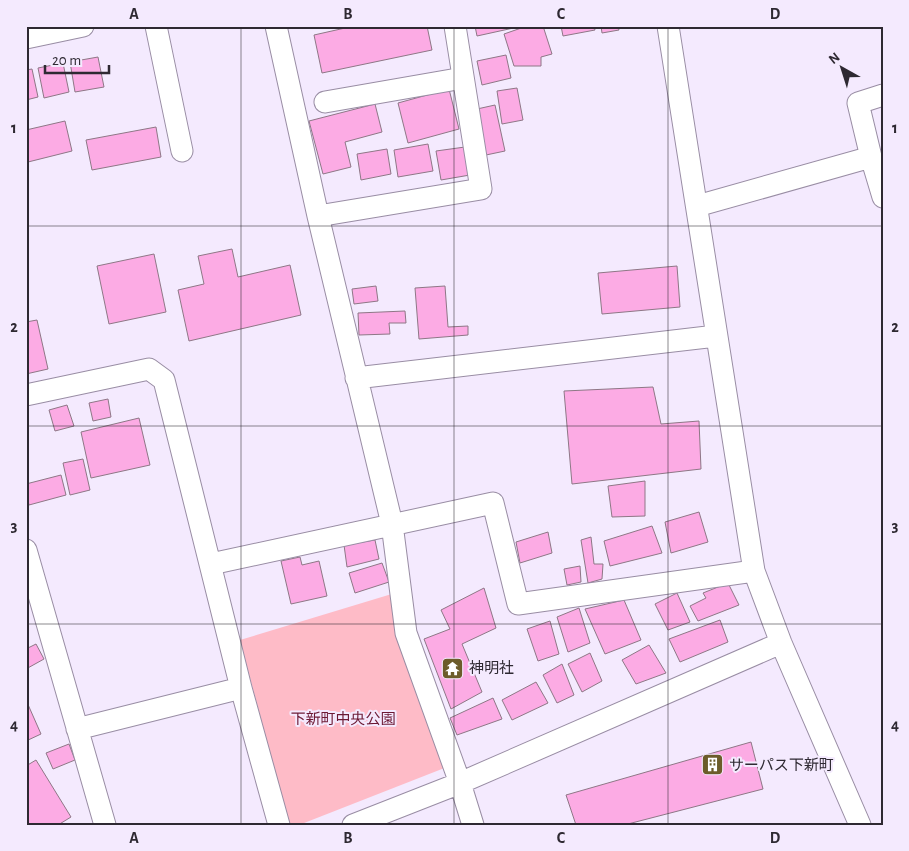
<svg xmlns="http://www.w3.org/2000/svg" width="909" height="851" font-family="'Alegreya Sans','Noto Sans JP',sans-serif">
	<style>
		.green { fill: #febbc7 }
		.building { fill: #fcabe4; stroke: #8e7786 }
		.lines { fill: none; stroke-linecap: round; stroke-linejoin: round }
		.minor-casing { stroke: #998da4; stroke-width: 23 }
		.minor { stroke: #fff; stroke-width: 21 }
		.grid { fill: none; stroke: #2e2932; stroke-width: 1; stroke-opacity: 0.55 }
		.labels { text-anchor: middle; stroke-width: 4; stroke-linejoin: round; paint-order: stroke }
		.poi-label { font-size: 15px; fill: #2e2932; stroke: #f4eafe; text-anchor: start }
		.park-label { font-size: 15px; fill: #6c1833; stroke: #f4eafe }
		.neatline { fill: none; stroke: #2e2932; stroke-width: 2 }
		.grid-label { font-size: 16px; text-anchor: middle; font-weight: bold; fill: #2e2932 }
	</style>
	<rect width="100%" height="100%" fill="#f4eafe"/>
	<!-- green -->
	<path class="green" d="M 395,593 L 447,767 L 299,825 L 289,825 L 240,640 Z"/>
	<!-- building -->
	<path class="building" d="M 354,26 L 427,26 L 432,50 L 322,73 L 314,35 Z
		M 475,26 L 517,26 L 518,27 L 477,36 Z
		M 527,26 L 543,26 L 552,54 L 541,57 L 541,66 L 514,66 L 504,34 Z
		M 561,26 L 594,26 L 595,30 L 563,36 Z
		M 601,26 L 618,26 L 619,30 L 602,33 Z
		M 506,55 L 511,78 L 482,85 L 477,61 Z
		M 98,57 L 104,87 L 75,92 L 70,62 Z
		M 63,63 L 69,92 L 44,98 L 38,68 Z
		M 32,69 L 38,97 L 26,100 L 26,70 Z
		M 517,88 L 523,120 L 502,124 L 497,91 Z
		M 449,89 L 459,129 L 408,143 L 398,103 Z
		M 375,104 L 382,132 L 345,142 L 351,167 L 323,174 L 309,121 Z
		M 495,105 L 505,151 L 486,155 L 477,109 Z
		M 65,121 L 72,151 L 28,162 L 26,130 Z
		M 156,127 L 161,157 L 92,170 L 86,140 Z
		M 428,144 L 433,171 L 398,177 L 394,150 Z
		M 465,147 L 470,175 L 441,180 L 436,151 Z
		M 387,149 L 391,174 L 361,180 L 357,154 Z
		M 232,249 L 238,277 L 290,265 L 301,315 L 189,341 L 178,290 L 204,284 L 198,256 Z
		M 154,254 L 166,312 L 109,324 L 97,266 Z
		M 677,266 L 680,307 L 602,314 L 598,273 Z
		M 376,286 L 378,301 L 354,304 L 352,289 Z
		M 445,286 L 448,327 L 468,326 L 468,335 L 419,339 L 415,288 Z
		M 405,311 L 406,323 L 389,323 L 390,334 L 359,335 L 358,313 Z
		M 37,320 L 48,369 L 26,374 L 26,322 Z
		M 653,387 L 661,424 L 699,421 L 701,469 L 572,484 L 564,391 Z
		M 108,399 L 111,417 L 93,421 L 89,403 Z
		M 67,405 L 74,426 L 55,431 L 49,410 Z
		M 139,418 L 150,465 L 91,478 L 81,432 Z
		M 83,459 L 90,490 L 70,495 L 63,463 Z
		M 61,475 L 66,495 L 29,505 L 26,493 L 26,484 Z
		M 645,481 L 645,516 L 612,517 L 608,486 Z
		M 699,512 L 708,542 L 671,553 L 665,522 Z
		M 652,526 L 662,553 L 610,566 L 604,541 Z
		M 548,532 L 552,553 L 520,563 L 516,542 Z
		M 591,537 L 594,564 L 603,564 L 602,579 L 588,583 L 581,540 Z
		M 375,540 L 379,559 L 347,567 L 344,545 Z
		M 300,557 L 302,565 L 319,561 L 327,596 L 291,604 L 281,561 Z
		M 382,563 L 389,582 L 355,593 L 349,573 Z
		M 580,566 L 581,582 L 567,585 L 564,569 Z
		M 728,583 L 739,605 L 698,621 L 690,606 L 706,598 L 703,593 Z
		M 484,588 L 496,628 L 462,644 L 482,692 L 451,709 L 424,639 L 450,629 L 441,610 Z
		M 677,593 L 690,622 L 668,630 L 655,604 Z
		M 624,600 L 641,640 L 605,654 L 585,609 Z
		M 579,608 L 590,643 L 568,652 L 557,617 Z
		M 720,620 L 728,642 L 680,662 L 669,639 Z
		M 550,621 L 559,654 L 538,661 L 527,629 Z
		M 36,644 L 44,659 L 26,669 L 26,649 Z
		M 649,645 L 666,673 L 636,684 L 622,660 Z
		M 590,653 L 602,681 L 582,692 L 568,664 Z
		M 562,664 L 574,695 L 557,703 L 543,675 Z
		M 536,682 L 548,703 L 512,720 L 502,700 Z
		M 493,698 L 502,719 L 457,735 L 450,718 Z
		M 26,700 L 41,734 L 26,741 Z
		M 751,742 L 763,789 L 624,825 L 576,825 L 566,795 Z
		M 69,744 L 75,760 L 53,769 L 46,753 Z
		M 36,760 L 71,817 L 58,825 L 26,825 L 26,766 Z"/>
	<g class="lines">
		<defs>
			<path id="minor" d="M 156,26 L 182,151
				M 276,26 L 318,216 L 392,524 L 406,633 L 460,783 L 473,825
				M 668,26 L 754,571 L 781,643 L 860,825
				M 26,38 L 83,26
				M 325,102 L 463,78
				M 871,157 L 858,103 L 883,95
				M 697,206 L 871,157 L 883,197
				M 318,216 L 481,189 L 455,26
				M 356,378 L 716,336
				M 26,395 L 149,369 L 164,380 L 241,688 L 279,825
				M 26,550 L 105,825
				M 211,564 L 493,503 L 518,604 L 754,571
				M 77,729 L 241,688
				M 353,825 L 460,783 L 781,643"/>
		</defs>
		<!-- minor casing -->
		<use href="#minor" class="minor-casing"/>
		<!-- minor -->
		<use href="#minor" class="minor"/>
	</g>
	<!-- grid -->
	<path class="grid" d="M 241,26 L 241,825M 454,26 L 454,825M 668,26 L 668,825M 26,226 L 883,226M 26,426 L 883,426M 26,624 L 883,624"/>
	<!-- icons -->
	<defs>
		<symbol id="temple-square" viewBox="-11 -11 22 22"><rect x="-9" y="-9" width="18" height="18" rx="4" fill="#6c5c2a" stroke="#f4eafe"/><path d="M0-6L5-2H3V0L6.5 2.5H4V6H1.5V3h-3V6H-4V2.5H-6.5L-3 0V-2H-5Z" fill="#fff"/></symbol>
		<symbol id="building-square" viewBox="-11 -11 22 22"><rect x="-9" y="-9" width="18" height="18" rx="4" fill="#6c5c2a" stroke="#f4eafe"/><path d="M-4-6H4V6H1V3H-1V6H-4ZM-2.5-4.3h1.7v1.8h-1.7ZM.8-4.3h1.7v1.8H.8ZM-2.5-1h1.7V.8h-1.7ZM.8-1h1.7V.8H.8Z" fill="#fff"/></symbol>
	</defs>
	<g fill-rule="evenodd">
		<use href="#temple-square" x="440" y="656" width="25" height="25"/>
		<use href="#building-square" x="700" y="752" width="25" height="25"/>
	</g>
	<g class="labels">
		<!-- poi labels -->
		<g class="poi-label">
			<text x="469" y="673">神明社</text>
			<text x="729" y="770">サーパス下新町</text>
		</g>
		<!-- park labels -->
		<g class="park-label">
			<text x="343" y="724">下新町中央公園</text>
		</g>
	</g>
	<!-- border -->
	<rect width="909" height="851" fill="none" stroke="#f4eafe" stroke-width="55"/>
	<!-- north arrow -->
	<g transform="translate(842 68) rotate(321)" stroke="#f4eafe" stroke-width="4" paint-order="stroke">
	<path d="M0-4L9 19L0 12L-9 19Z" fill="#2e2932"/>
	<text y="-8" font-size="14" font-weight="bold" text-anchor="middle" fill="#2e2932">N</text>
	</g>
	<!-- scale -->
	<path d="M45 65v8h64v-8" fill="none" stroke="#2e2932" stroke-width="2.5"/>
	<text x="52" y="65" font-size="15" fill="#2e2932" stroke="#f4eafe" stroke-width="4" paint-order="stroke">20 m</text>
	<rect x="28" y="28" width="854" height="796" class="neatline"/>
	<g class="grid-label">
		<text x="134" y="19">A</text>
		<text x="348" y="19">B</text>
		<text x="561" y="19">C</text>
		<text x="775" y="19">D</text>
		<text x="14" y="133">1</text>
		<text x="895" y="133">1</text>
		<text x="14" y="332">2</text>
		<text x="895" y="332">2</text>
		<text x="14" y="531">3</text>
		<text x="895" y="531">3</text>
		<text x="14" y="730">4</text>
		<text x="895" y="730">4</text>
		<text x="134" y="843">A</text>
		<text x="348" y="843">B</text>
		<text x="561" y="843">C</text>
		<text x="775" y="843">D</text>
	</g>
</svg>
